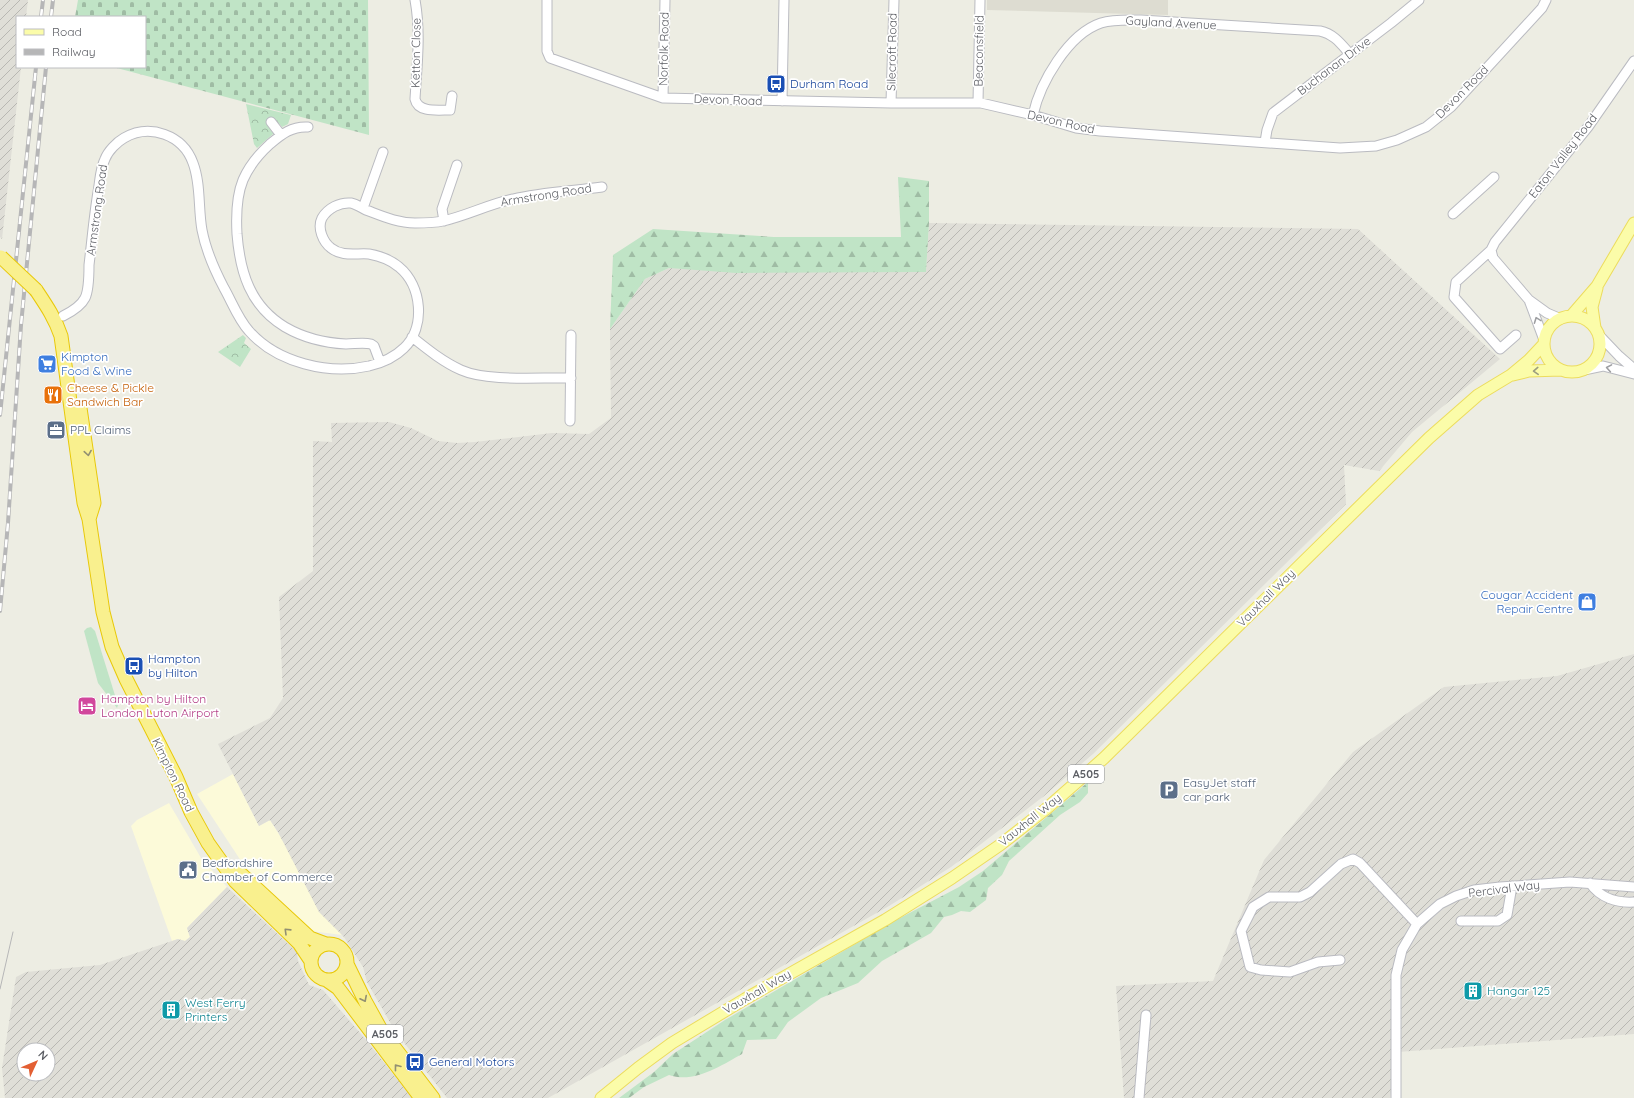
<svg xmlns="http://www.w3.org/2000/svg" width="1634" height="1098" font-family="Quicksand,sans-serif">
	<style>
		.commercial { fill: #fcfad9 }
		.industrial { fill: url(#industrial-furrows); fill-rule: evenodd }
		.education { fill: #dddcd1 }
		.green { fill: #c0e4c6 }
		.forest { fill: url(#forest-firs) }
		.cemetery { fill: url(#cemetery-stones) }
		.park { fill: url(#park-crowns) }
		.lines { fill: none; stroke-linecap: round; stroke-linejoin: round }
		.minor-casing { stroke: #babbc1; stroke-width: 11 }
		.major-casing { stroke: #ecdc5d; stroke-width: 13 }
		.highway-casing { stroke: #e8c808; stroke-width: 15 }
		.minor { stroke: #fff; stroke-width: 9 }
		.major { stroke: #fbfca9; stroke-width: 11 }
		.highway { stroke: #f9f08e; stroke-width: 13 }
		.tram { stroke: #b6b6b7; stroke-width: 1 }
		.rail-casing { stroke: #b6b6b7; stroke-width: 4 }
		.rail { stroke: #fff; stroke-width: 2.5; stroke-dasharray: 8; stroke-linecap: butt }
		.highway-bridge-casing { stroke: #e8c808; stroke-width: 15; stroke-linecap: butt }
		.highway-bridge { stroke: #f9f08e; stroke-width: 13 }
		.oneway { stroke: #9d9ea1 }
		.oneway2 { stroke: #9b9d7f }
		.oneway3 { stroke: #929072 }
		.labels { text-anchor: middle; stroke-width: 3.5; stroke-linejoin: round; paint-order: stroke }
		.shield { fill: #fff; stroke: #8c8e92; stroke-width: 1 }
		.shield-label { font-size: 11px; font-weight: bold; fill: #5b5d63 }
		.street-label { font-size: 12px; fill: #5b5d63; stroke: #fff }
		.transit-label { font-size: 12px; fill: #164399; stroke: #fff; text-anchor: start }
		.shop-label { font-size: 12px; fill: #366cbe; stroke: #fff; text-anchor: start }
		.food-label { font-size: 12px; fill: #c56008; stroke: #fff; text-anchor: start }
		.service-label { font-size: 12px; fill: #4e5e75; stroke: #fff; text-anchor: start }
		.hotel-label { font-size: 12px; fill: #b23c85; stroke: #fff; text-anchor: start }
		.culture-label { font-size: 12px; fill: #0d838f; stroke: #fff; text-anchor: start }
	</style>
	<defs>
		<pattern id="industrial-furrows" width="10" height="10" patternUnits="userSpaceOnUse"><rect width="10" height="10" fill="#dfded7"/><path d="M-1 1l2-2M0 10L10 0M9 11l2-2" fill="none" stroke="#b8b7b2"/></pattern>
		<pattern id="forest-firs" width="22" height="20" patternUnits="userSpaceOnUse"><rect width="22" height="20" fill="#c0e4c6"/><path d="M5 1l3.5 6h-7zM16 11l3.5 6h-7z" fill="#9fbca4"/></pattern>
		<pattern id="cemetery-stones" width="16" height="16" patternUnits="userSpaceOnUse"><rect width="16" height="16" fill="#c0e4c6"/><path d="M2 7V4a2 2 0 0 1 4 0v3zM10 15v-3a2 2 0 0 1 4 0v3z" fill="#9fbca4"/></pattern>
		<pattern id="park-crowns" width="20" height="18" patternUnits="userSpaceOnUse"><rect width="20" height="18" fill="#c0e4c6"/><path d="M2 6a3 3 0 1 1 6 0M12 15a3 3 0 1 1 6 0" fill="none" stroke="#9fbca4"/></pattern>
	</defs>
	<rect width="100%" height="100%" fill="#edede3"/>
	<!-- commercial -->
	<path class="commercial" d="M 233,774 L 259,826 L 270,820 L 342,935 L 311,931 L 245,867 L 197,794 Z
		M 169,803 L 201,858 L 227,887 L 187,928 L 190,937 L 185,941 L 178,939 L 172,941 L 131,826 L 137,820 Z"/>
	<!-- industrial -->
	<path class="industrial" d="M 0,0 L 28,0 L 26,17 L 17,17 L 17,67 L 21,67 L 2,239 L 0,237 Z
		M 929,223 L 1358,229 L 1500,359 L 1412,432 L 1379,471 L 1344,465 L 1346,504 L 1093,754 L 1044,796 L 951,867 L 889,906 L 548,1098 L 447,1098 L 395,1031 L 367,982 L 363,967 L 344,937 L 319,912 L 278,832 L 270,820 L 259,826 L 218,744 L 270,718 L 283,698 L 279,597 L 313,571 L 313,441 L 332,442 L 331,423 L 389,422 L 411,428 L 438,441 L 457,443 L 475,442 L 552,433 L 589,434 L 611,418 L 610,329 L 645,279 L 669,268 L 926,272 Z
		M 1634,654 L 1634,1034 L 1398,1052 L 1390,1098 L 1124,1098 L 1116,986 L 1213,981 L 1264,860 L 1353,752 L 1444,687 L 1557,676 Z
		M 227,887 L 297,952 L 298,961 L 309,985 L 323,990 L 367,1041 L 412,1098 L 5,1098 L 2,1068 L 16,977 L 26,972 L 100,965 L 178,939 L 185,941 L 190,937 L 187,928 ZM 24,1050 L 48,1050 L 48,1074 L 24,1074 Z"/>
	<!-- education -->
	<path class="education" d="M 987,0 L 1168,0 L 1168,15 L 987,10 Z"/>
	<!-- green -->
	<path class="green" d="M 91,627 L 95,631 L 118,705 L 117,708 L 98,683 L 84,631 L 87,628 Z"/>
	<!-- forest -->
	<path class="forest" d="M 898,177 L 929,181 L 929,223 L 926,272 L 736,273 L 669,268 L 645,279 L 610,329 L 613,255 L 653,229 L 774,237 L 901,237 Z
		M 1088,782 L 1088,793 L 1080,802 L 1060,815 L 1009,861 L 1002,875 L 988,888 L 986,900 L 970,912 L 961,911 L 952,915 L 944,917 L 931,933 L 882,961 L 858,983 L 821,998 L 788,1022 L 776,1039 L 747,1040 L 742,1054 C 722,1065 694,1084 669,1075 L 644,1087 L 629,1098 L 619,1098 L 654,1072 L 673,1054 L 725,1020 L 898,919 L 959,887 L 983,871 Z"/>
	<!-- cemetery -->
	<path class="cemetery" d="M 78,0 L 368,0 L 369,135 L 113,67 L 145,67 L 145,17 L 75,17 Z"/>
	<!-- park -->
	<path class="park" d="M 246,104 L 291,115 L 288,124 L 282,127 L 275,119 L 273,134 L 257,148 L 254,144 Z
		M 243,335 L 246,338 L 244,343 L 251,349 L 240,367 L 218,352 Z"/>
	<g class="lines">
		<defs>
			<path id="minor" d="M 415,0 C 421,33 417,65 415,99 C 418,113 438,110 450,110 L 452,96
				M 547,0 L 547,51 L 550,58 L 663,98 L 891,103 L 981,103 L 1033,115 L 1076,128 L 1100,131 L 1340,148 L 1376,146 L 1397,140 L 1426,127 L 1451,107 L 1542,8 L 1546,0
				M 663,98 L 665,0
				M 782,101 L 784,0
				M 891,103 L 894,0
				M 978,103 L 980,0
				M 1033,115 C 1040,83 1068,34 1101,23 C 1114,19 1128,20 1141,20 L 1320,31 C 1334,34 1341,44 1350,54
				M 271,122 L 281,135
				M 308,127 C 292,126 282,134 270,144 C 259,154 249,166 243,180 C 236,197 236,216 237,234 C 240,272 250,306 285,327 C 304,338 325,343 346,344 C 354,344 363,342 371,344 L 374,346 L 380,362
				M 1265,142 L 1267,130 L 1273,113 L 1391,23 L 1419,0
				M 363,208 L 383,152
				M 1453,214 L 1494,177
				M 444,221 L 442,209 L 457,165
				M 1491,250 L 1493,258 L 1529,300 L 1544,340
				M 1529,300 L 1547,313 L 1561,319
				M 63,316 C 71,312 81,306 85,298 C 89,290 89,275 89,265 C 92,240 94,216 98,192 C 100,181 100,169 105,159 C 108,151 117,142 124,138 C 150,123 183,135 193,163 C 201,184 198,208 202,230 C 206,251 214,269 224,288 C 232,302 238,319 249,331 C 277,363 329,375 369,366 C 381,363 395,357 404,348 C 426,327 422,286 399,267 C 391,260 380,256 369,254 C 356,253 342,257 331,248 C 323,242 317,228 322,218 C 328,208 340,202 351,203 C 356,204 362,208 366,210 C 382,216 397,223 415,223 C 424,223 434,223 443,221 C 466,216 489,204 513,199 C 542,192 573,191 602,187
				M 1598,334 L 1619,356 L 1634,369
				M 1516,335 L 1500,349 L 1454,297 L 1456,282 L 1491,250 L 1495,242 L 1588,127 L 1634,61
				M 412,337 C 427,349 443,362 461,370 C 488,382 540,377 571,378
				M 1584,370 L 1603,366 L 1634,374
				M 570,421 L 571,335
				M 1590,883 C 1600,898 1617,903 1634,902
				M 1461,921 L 1498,921 L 1507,915 L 1512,886
				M 1340,960 L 1318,962 L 1290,972 L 1261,970 L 1250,967 L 1241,931 L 1253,907 L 1269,897 L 1300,897 L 1310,892 L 1341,864 L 1353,859 L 1360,863 L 1417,924
				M 1139,1098 L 1146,1015
				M 1396,1098 L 1396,975 L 1402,950 L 1417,924 L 1440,904 L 1456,896 L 1474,890 L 1500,887 L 1570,882 L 1634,887"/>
			<path id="major" d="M 1571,316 L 1597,286 L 1634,223
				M1544 344a28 28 0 1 1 56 0a28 28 0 1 1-56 0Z
				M 1595,328 L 1592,307 L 1597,288
				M 1513,375 L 1529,371 L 1561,370
				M 601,1098 L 638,1068 L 672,1043 L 745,999 L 885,920 L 952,878 L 1000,845 L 1046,809 L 1104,758 L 1429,438 L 1478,395 L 1511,375 L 1529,360 L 1544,344"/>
			<path id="highway" d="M 36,290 C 46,305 55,318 61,336 L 84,503 L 89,519 L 103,612 L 112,647 L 126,679 L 176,777 L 191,812 L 208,843 L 235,881 L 299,943 L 311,961
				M 80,408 L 94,503 L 89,519
				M 226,866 L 242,875 L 310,938 L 326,944
				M311 962a18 18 0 1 1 36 0a18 18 0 1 1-36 0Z
				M 347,964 L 365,1001 L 381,1030 L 433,1098
				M 328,981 L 338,988 L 421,1098"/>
		</defs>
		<!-- minor casing -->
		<use href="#minor" class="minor-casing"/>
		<!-- major casing -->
		<use href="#major" class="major-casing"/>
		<!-- highway casing -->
		<use href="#highway" class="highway-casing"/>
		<!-- minor -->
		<use href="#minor" class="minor"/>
		<!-- major -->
		<use href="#major" class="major"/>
		<!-- highway -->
		<use href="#highway" class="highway"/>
		<!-- tram -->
		<path class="tram" d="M 0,989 L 13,932"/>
		<defs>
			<path id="rail" d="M 41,17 L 43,0
				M 51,17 L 53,0
				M 0,415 L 36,67
				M 0,611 L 8,523 L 21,325 L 46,67"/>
		</defs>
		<!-- rail casing -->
		<use href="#rail" class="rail-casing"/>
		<!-- rail -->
		<use href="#rail" class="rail"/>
		<defs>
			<path id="highway-bridge" d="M 1,257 L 36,290"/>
		</defs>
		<!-- highway-bridge casing -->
		<use href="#highway-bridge" class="highway-bridge-casing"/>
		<!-- highway-bridge -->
		<use href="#highway-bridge" class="highway-bridge"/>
	</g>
	<!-- one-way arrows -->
	<defs><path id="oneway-chevron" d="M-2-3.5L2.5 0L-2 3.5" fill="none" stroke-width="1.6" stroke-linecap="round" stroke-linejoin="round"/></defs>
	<g class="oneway">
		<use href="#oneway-chevron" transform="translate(1537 320) rotate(-111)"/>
		<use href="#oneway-chevron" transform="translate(1609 368) rotate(-170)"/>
	</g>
	<use class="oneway2" href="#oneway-chevron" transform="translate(1536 371) rotate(177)"/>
	<g class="oneway3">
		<use href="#oneway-chevron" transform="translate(88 453) rotate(81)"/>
		<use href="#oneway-chevron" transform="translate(287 931) rotate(-136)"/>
		<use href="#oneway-chevron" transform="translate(364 999) rotate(63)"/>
		<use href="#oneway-chevron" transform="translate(397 1067) rotate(-128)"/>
	</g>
	<!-- icons -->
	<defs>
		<symbol id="bus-square" viewBox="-11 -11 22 22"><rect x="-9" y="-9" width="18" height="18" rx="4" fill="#1a4fb4" stroke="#fff"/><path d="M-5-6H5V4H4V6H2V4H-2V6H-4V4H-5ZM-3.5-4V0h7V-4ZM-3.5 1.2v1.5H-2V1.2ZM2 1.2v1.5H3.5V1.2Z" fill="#fff"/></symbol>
		<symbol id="supermarket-square" viewBox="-11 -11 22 22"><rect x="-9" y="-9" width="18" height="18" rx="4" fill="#3f7fe0" stroke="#fff"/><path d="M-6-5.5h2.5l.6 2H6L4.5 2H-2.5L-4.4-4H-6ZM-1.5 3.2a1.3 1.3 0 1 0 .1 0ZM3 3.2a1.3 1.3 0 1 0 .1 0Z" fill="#fff"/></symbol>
		<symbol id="restaurant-square" viewBox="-11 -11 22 22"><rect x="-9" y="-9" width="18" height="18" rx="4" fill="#e8710a" stroke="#fff"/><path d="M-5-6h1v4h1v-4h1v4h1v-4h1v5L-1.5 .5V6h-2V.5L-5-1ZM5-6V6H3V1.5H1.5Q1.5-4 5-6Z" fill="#fff"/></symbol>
		<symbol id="office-square" viewBox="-11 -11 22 22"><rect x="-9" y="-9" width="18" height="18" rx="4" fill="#5c6f8a" stroke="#fff"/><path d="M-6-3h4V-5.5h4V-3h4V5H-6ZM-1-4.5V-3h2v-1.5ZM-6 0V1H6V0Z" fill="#fff"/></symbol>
		<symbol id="shop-square" viewBox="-11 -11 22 22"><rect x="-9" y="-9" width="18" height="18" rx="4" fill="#3f7fe0" stroke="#fff"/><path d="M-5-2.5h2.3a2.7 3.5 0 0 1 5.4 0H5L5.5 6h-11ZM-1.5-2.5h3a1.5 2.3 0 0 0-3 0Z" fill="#fff"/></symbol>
		<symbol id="hotel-square" viewBox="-11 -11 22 22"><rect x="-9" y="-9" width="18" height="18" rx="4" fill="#d1479c" stroke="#fff"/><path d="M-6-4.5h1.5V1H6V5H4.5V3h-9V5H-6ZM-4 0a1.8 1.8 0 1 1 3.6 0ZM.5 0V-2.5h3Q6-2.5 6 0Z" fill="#fff"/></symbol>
		<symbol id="parking-square" viewBox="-11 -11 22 22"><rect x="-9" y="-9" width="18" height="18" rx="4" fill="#5c6f8a" stroke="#fff"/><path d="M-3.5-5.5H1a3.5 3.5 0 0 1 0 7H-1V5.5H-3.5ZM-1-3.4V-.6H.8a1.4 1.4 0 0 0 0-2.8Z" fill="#fff"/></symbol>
		<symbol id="civic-square" viewBox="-11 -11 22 22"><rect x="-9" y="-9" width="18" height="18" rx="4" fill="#5c6f8a" stroke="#fff"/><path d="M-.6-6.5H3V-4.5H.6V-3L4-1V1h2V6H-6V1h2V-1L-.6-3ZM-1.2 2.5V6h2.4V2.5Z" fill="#fff"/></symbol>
		<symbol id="building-square" viewBox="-11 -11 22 22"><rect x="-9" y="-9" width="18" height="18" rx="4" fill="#0f9aa8" stroke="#fff"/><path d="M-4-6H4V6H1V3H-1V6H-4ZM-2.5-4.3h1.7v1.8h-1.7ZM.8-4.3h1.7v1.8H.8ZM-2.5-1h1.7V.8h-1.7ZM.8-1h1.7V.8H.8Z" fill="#fff"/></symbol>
	</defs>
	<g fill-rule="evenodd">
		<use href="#bus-square" x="765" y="73" width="22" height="22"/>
		<use href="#supermarket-square" x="36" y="353" width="22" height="22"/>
		<use href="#restaurant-square" x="42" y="384" width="22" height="22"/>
		<use href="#office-square" x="45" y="419" width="22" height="22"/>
		<use href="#shop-square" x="1576" y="591" width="22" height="22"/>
		<use href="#bus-square" x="123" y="655" width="22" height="22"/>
		<use href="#hotel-square" x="76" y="695" width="22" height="22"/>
		<use href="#parking-square" x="1158" y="779" width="22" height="22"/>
		<use href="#civic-square" x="177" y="859" width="22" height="22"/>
		<use href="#building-square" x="1462" y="980" width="22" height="22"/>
		<use href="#building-square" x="160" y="999" width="22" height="22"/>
		<use href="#bus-square" x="404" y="1051" width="22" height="22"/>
	</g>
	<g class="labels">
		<!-- shield labels -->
		<g class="shield">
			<rect x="1068" y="765" width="36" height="18" rx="3"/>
			<rect x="367" y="1025" width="36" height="18" rx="3"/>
		</g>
		<g class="shield-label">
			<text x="1086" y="778">A505</text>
			<text x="385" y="1038">A505</text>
		</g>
		<!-- street labels -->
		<g class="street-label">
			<text transform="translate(1171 23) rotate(3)" y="4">Gayland Avenue</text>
			<text transform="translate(664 49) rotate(-89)" y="4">Norfolk Road</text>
			<text transform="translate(979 51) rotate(-89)" y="4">Beaconsfield</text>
			<text transform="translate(892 52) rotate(-89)" y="4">Silecroft Road</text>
			<text transform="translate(416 53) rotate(-89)" y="4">Ketton Close</text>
			<text transform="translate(1334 66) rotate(-37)" y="4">Buchanan Drive</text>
			<text transform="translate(1462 92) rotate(-45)" y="4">Devon Road</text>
			<text transform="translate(728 100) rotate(2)" y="4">Devon Road</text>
			<text transform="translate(1061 122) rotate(13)" y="4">Devon Road</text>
			<text transform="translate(1563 156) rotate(-52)" y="4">Eaton Valley Road</text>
			<text transform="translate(546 195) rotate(-9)" y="4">Armstrong Road</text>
			<text transform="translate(97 210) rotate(-82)" y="4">Armstrong Road</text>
			<text transform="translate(1266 598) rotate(-45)" y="4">Vauxhall Way</text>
			<text transform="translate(173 775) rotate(64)" y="4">Kimpton Road</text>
			<text transform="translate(1030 820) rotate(-39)" y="4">Vauxhall Way</text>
			<text transform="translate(1504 889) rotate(-7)" y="4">Percival Way</text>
			<text transform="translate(757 992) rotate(-30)" y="4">Vauxhall Way</text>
		</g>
		<!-- transit labels -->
		<g class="transit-label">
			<text x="790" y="88">Durham Road</text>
			<text x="148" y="663">Hampton<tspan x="148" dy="14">by Hilton</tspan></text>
			<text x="429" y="1066">General Motors</text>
		</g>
		<!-- shop labels -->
		<g class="shop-label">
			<text x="61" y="361">Kimpton<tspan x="61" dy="14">Food &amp; Wine</tspan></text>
			<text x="1573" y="599" text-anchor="end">Cougar Accident<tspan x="1573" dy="14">Repair Centre</tspan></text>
		</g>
		<!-- food labels -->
		<g class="food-label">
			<text x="67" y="392">Cheese &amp; Pickle<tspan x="67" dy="14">Sandwich Bar</tspan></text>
		</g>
		<!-- service labels -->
		<g class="service-label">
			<text x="70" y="434">PPL Claims</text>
			<text x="1183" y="787">EasyJet staff<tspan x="1183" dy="14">car park</tspan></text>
			<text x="202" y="867">Bedfordshire<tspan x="202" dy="14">Chamber of Commerce</tspan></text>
		</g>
		<!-- hotel labels -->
		<g class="hotel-label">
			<text x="101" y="703">Hampton by Hilton<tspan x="101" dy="14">London Luton Airport</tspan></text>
		</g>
		<!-- culture labels -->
		<g class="culture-label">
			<text x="1487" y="995">Hangar 125</text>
			<text x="185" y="1007">West Ferry<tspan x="185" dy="14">Printers</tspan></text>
		</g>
	</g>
	<!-- legend -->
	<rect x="16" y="16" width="130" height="52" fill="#ffffff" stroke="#bdbec1"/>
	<rect x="24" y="29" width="20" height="6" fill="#fbfca9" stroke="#bdbec1"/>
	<text x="52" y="36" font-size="12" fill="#5b5d63">Road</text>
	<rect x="24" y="49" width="20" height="6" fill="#b6b6b7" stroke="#bdbec1"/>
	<text x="52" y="56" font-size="12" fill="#5b5d63">Railway</text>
	<!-- north arrow -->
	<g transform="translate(36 1062) rotate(46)"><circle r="19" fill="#ffffff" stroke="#bdbec1"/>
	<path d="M0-3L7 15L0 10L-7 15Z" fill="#e35f33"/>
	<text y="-6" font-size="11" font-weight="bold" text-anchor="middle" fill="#5b5d63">N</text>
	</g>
</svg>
